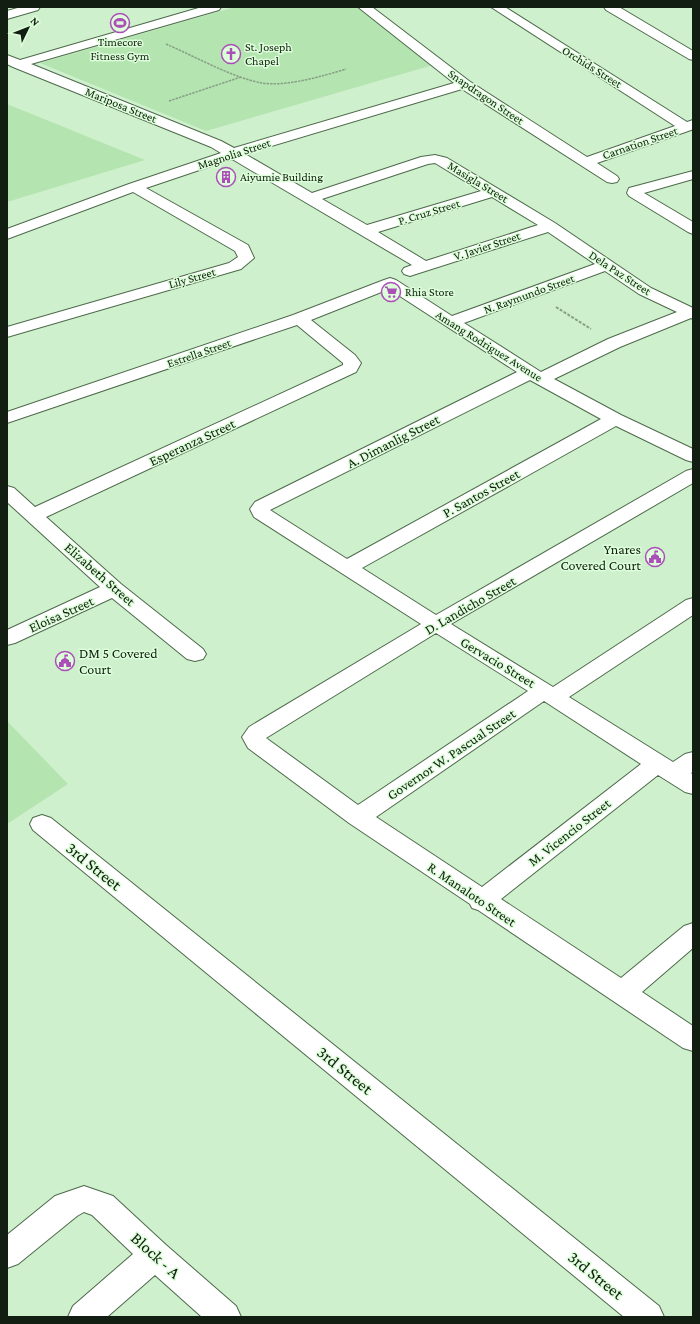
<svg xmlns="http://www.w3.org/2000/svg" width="700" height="1324" font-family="'Crimson Pro',serif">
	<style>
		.green { fill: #b4e4b0 }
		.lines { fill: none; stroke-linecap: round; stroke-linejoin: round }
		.minor-casing { stroke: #4d6a4b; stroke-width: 2 }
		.path-far1 { stroke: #87a085; stroke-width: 1.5; stroke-dasharray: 2.5 1; stroke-linecap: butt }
		.path { stroke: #87a085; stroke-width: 2; stroke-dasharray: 3 1.5; stroke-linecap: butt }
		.minor { fill: #fff; fill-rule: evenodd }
		.labels { text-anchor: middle; stroke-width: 3; stroke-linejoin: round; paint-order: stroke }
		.far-poi-label { font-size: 12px; fill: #121e11; stroke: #dcfed9; text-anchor: start }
		.far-street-label { font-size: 12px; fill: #121e11; stroke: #dcfed9 }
		.street-label { font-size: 14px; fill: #121e11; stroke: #dcfed9 }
		.poi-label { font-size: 14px; fill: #121e11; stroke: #dcfed9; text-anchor: end }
		.near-street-label { font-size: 17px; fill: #121e11; stroke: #dcfed9 }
	</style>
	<rect width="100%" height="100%" fill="#cff0cc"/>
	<!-- green -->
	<path class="green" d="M 235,7 L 356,7 L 433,65 L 206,131 L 40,63 Z
		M 7,104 L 145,160 L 7,202 Z
		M 7,721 L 68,784 L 7,824 Z"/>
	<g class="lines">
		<defs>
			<path id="minor" d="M 21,7 L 40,7 L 38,10 L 7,19 L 7,11 Z
				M 202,7 L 221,7 L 219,10 L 31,64 L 221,141 L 234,148 L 454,83 L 358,7 L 372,7 L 469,81 L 587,157 L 675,126 L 491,7 L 505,7 L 687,122 L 693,120 L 693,129 L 691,130 L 597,163 L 617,176 L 619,179 L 617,182 L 612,183 L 607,182 L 462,89 L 245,154 L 312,193 L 421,157 L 435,155 L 447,158 L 555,223 L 651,288 L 693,308 L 693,319 L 691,318 L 620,347 L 554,379 L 621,415 L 693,449 L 693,462 L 686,460 L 616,426 L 362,568 L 436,615 L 686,471 L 693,469 L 693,483 L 451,624 L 553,687 L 686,600 L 693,598 L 693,615 L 569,697 L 673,762 L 685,754 L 693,752 L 693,772 L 691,773 L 693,775 L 693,794 L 685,792 L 658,775 L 501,899 L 621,978 L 684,926 L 693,923 L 693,948 L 642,992 L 693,1026 L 693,1051 L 683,1048 L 478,910 L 472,908 L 470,904 L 349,823 L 248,748 L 242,737 L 249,727 L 421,624 L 254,517 L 250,509 L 255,502 L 517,372 L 389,289 L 311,320 L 355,355 L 361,363 L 356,372 L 46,517 L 121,584 L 203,649 L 206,654 L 203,659 L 195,661 L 187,659 L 112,598 L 15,643 L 7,645 L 7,630 L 100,587 L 7,502 L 7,486 L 14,488 L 35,507 L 343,365 L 343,363 L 297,325 L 7,423 L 7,412 L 293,315 L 384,280 L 390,278 L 396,280 L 452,316 L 595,264 L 548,232 L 416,274 L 410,276 L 404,274 L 402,271 L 404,268 L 412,265 L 232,159 L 146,188 L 248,245 L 254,258 L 241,269 L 7,337 L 7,327 L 229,263 L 238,257 L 235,251 L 133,192 L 7,239 L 7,229 L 129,184 L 221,153 L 211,147 L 13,67 L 7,64 L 7,55 L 20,60 ZM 435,163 L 481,191 L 367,225 L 322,199 L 428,164 ZM 492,197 L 538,225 L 426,261 L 378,232 ZM 605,271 L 639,294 L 677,312 L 608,339 L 541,372 L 464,323 ZM 530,380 L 601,419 L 347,559 L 270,510 ZM 436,633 L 528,691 L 358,805 L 266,738 ZM 544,701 L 641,764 L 482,887 L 376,817 Z
				M 604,7 L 619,7 L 693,51 L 693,60 L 689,59 L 606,10 Z
				M 693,171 L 693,179 L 644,193 L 693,222 L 693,234 L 688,232 L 629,196 L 627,193 L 629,188 Z
				M 42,815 L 51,818 L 659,1306 L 664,1317 L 624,1317 L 33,830 L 30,824 L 33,818 Z
				M 84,1186 L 113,1196 L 166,1245 L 236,1306 L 241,1317 L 202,1317 L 155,1275 L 107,1317 L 68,1317 L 73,1306 L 133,1254 L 92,1215 L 84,1212 L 77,1216 L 18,1264 L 7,1268 L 7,1235 L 55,1196 Z"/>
		</defs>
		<!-- minor casing -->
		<use href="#minor" class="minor-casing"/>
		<!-- path-far1 -->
		<path class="path-far1" d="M 166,44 C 194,56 233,78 262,83 C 286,87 323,76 346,69
			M 169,101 L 241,77"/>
		<!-- path -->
		<path class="path" d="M 556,307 L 591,329"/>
		<!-- minor -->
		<use href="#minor" class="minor"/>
	</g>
	<!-- icons -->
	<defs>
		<symbol id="stadium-ring" viewBox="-11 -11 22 22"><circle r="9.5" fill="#dcfed9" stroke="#ac4eb8" stroke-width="1.5"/><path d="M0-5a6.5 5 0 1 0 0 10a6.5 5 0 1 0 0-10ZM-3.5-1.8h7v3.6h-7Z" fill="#ac4eb8"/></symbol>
		<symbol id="church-ring" viewBox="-11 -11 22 22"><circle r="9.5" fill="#dcfed9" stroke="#ac4eb8" stroke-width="1.5"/><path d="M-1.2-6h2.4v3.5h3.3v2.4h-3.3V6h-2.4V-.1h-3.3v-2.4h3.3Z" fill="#ac4eb8"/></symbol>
		<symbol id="building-ring" viewBox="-11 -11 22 22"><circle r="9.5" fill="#dcfed9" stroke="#ac4eb8" stroke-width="1.5"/><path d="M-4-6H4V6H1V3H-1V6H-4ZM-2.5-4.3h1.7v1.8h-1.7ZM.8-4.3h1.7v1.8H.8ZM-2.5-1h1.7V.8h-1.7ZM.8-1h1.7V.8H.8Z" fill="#ac4eb8"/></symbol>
		<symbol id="supermarket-ring" viewBox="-11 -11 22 22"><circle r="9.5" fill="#dcfed9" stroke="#ac4eb8" stroke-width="1.5"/><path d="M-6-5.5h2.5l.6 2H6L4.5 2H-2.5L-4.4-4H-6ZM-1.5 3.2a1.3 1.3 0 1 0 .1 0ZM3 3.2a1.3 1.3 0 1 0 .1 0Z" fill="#ac4eb8"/></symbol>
		<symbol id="civic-ring" viewBox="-11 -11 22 22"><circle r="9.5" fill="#dcfed9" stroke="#ac4eb8" stroke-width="1.5"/><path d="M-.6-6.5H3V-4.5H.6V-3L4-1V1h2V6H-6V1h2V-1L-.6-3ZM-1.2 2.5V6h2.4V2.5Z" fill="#ac4eb8"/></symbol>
	</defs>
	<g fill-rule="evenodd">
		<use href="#stadium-ring" x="109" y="12" width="22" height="22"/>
		<use href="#church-ring" x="220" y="43" width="22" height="22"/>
		<use href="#building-ring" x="215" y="166" width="22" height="22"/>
		<use href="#supermarket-ring" x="380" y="281" width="22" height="22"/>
		<use href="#civic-ring" x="644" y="546" width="22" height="22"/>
		<use href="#civic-ring" x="54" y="650" width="22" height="22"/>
	</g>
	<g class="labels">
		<!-- far-poi labels -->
		<g class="far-poi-label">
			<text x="120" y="46" text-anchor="middle">Timecore<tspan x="120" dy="14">Fitness Gym</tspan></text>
			<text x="245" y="51">St. Joseph<tspan x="245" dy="14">Chapel</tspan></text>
			<text x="240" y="181">Aiyumie Building</text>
			<text x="405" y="296">Rhia Store</text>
		</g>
		<!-- far-street labels -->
		<g class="far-street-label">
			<text transform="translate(592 67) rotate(32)" y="4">Orchids Street</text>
			<text transform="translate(486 97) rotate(34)" y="4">Snapdragon Street</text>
			<text transform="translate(121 105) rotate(22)" y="4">Mariposa Street</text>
			<text transform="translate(640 143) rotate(-19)" y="4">Carnation Street</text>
			<text transform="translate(234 154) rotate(-18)" y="4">Magnolia Street</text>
			<text transform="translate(478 182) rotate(31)" y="4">Masigla Street</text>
			<text transform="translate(429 212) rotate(-17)" y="4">P. Cruz Street</text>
			<text transform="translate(487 246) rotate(-18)" y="4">V. Javier Street</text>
			<text transform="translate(620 273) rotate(33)" y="4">Dela Paz Street</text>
			<text transform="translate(192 278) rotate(-16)" y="4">Lily Street</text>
			<text transform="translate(529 294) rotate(-20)" y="4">N. Raymundo Street</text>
			<text transform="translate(489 346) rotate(32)" y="4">Amang Rodriguez Avenue</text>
			<text transform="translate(199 353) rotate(-19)" y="4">Estrella Street</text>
		</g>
		<!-- street labels -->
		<g class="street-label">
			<text transform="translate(393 441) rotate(-27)" y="5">A. Dimanlig Street</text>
			<text transform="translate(192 442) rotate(-25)" y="5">Esperanza Street</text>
			<text transform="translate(481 493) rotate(-29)" y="5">P. Santos Street</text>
			<text transform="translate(100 574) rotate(41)" y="5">Elizabeth Street</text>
			<text transform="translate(470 605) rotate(-30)" y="5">D. Landicho Street</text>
			<text transform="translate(61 614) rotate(-24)" y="5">Eloisa Street</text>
			<text transform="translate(498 662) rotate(31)" y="5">Gervacio Street</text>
			<text transform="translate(451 754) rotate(-34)" y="5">Governor W. Pascual Street</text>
			<text transform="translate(569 832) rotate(-38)" y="5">M. Vicencio Street</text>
			<text transform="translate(472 894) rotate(34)" y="5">R. Manaloto Street</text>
		</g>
		<!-- poi labels -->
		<g class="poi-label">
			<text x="641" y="554">Ynares<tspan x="641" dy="16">Covered Court</tspan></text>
			<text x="79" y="658" text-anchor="start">DM 5 Covered<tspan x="79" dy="16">Court</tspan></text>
		</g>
		<!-- near-street labels -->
		<g class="near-street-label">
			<text transform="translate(94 866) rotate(39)" y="6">3rd Street</text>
			<text transform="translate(345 1070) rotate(39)" y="6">3rd Street</text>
			<text transform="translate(156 1255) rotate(42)" y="6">Block - A</text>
			<text transform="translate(596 1275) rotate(39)" y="6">3rd Street</text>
		</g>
	</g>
	<!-- border -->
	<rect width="700" height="1324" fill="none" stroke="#121e11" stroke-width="16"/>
	<!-- north arrow -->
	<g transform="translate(28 28) rotate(47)" stroke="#dcfed9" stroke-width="3" paint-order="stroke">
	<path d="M0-3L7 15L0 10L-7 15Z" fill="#121e11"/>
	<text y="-6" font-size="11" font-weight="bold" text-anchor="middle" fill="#121e11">N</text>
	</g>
</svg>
